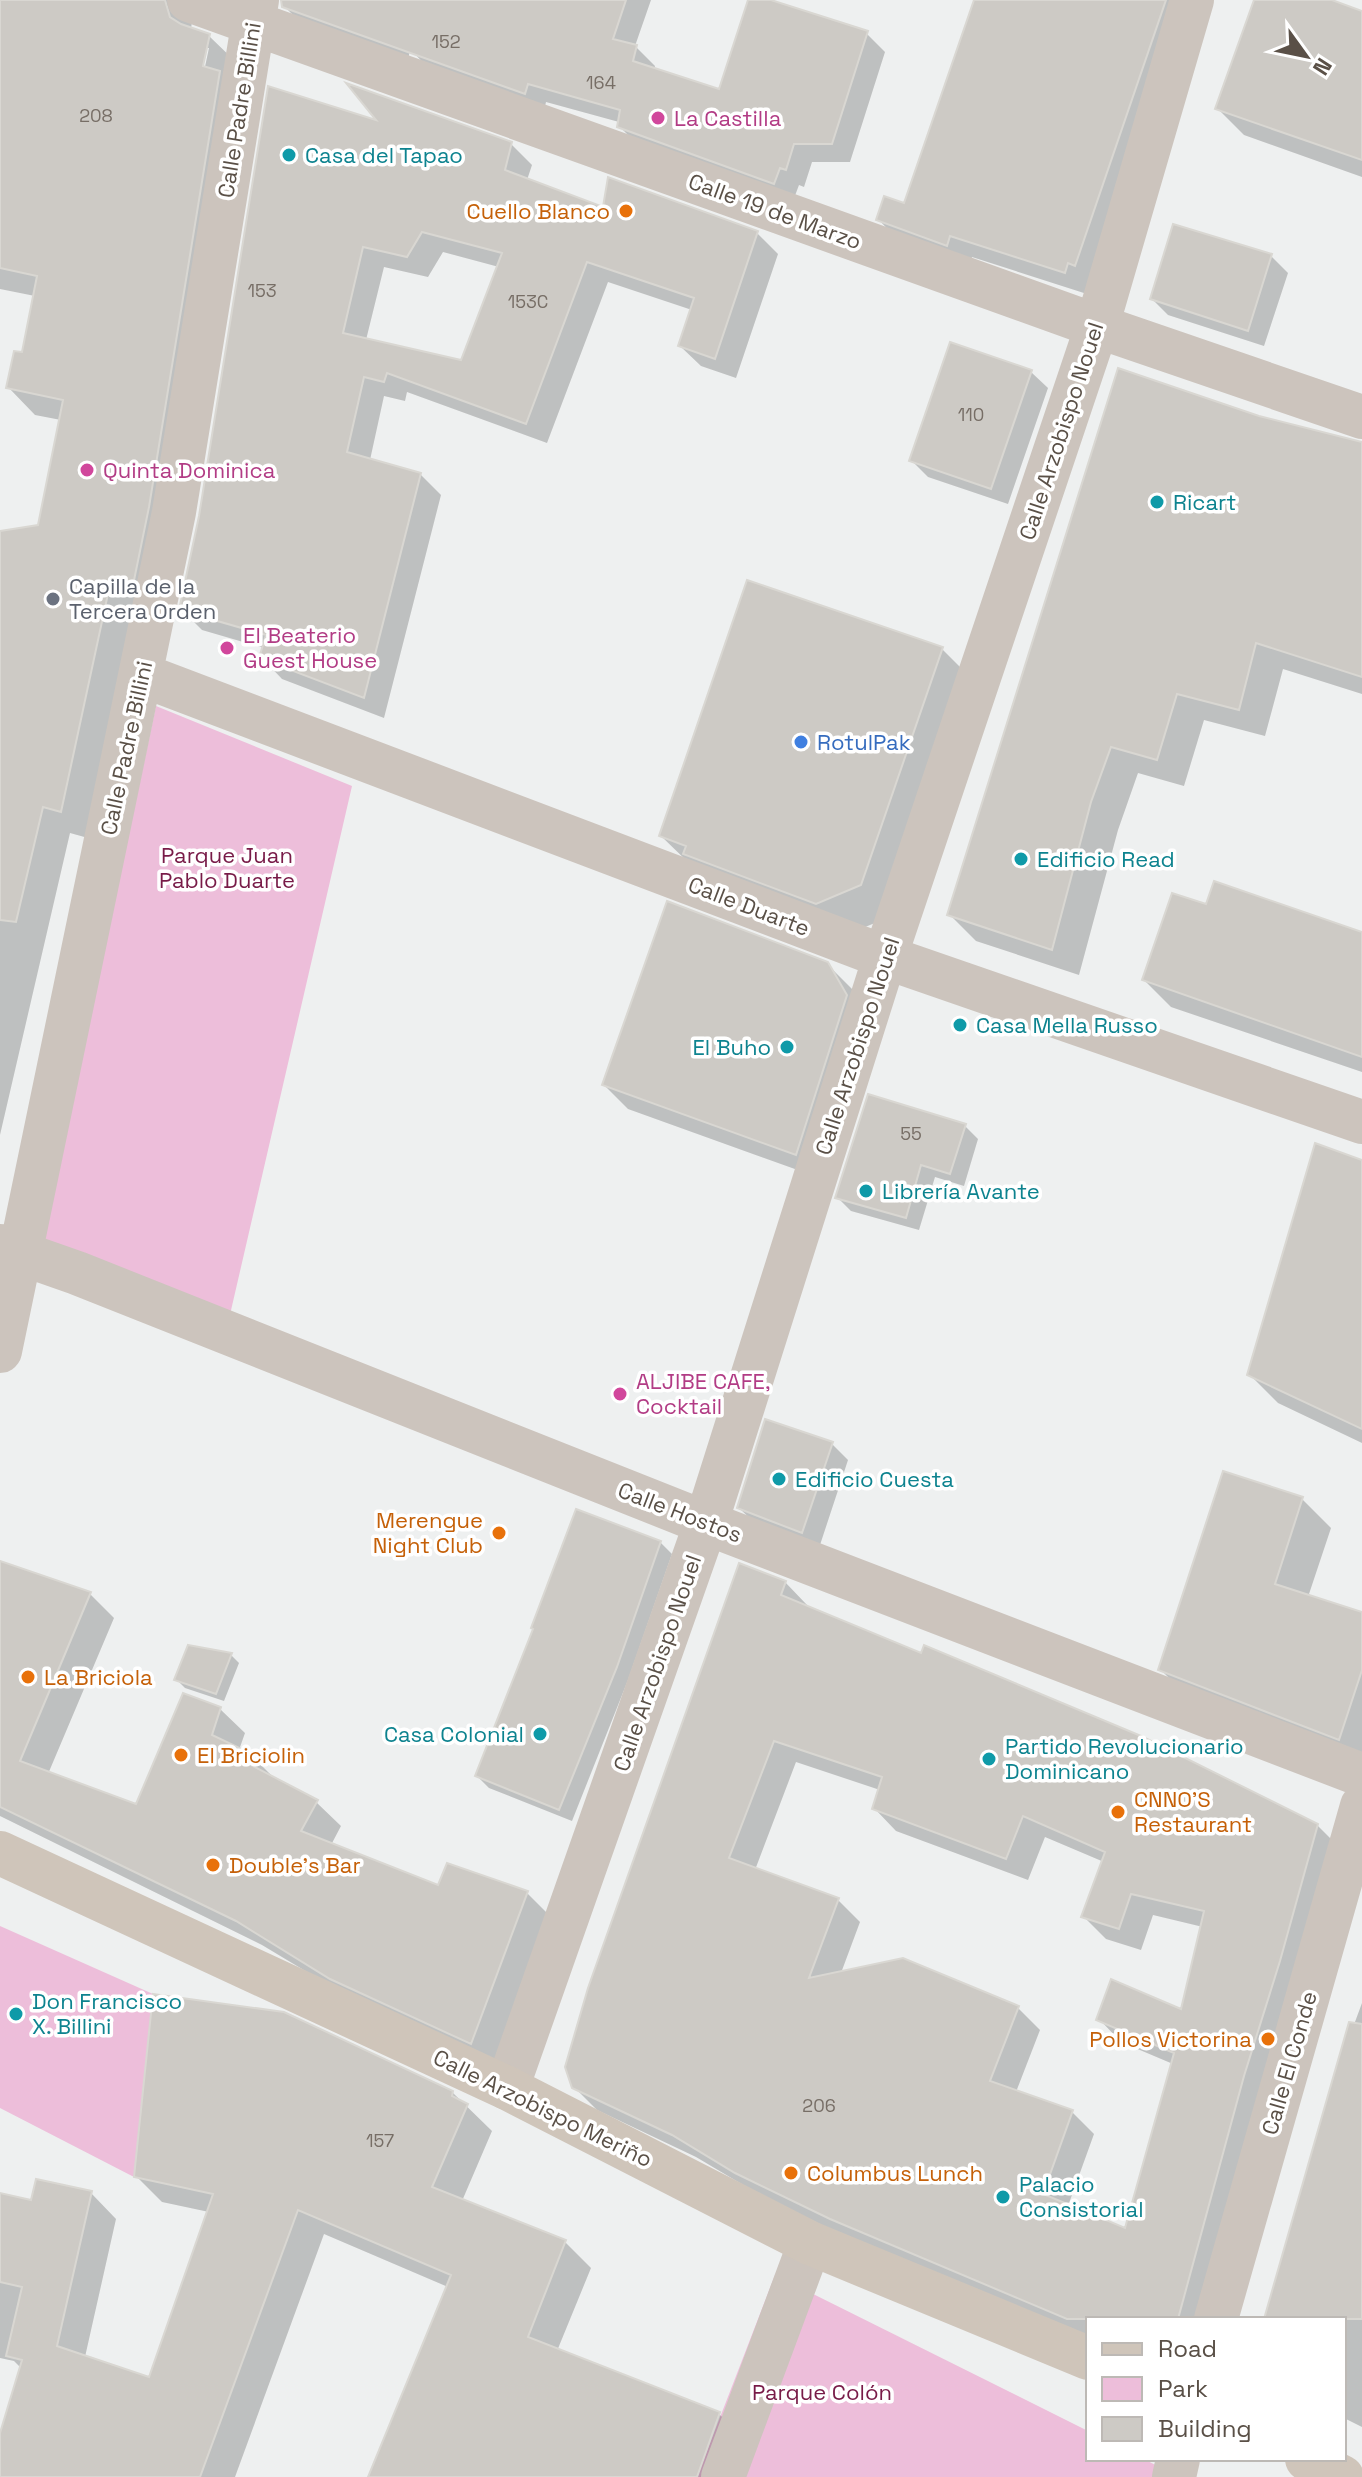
<svg xmlns="http://www.w3.org/2000/svg" width="1362" height="2477" font-family="'Space Grotesk',sans-serif">
	<style>
		.green { fill: #edbeda }
		.shadow { fill: #0003; fill-rule: evenodd }
		.building { fill: #cdcac5; stroke: #d9d7d2; stroke-width: 2; fill-rule: evenodd }
		.lines { fill: none; stroke-linecap: round; stroke-linejoin: round }
		.street { stroke: #ccc4bd; stroke-width: 44 }
		.secondary { stroke: #cfc5ba; stroke-width: 44 }
		.hotel-dot { fill: #d1479c; stroke: #fff; stroke-width: 3 }
		.culture-dot { fill: #0f9aa8; stroke: #fff; stroke-width: 3 }
		.food-dot { fill: #e8710a; stroke: #fff; stroke-width: 3 }
		.worship-dot { fill: #6b7280; stroke: #fff; stroke-width: 3 }
		.shop-dot { fill: #3f7fe0; stroke: #fff; stroke-width: 3 }
		.labels { text-anchor: middle; stroke-width: 7; stroke-linejoin: round; paint-order: stroke }
		.number-label { font-size: 18px; fill: #776e66 }
		.street-label { font-size: 22px; fill: #5a5047; stroke: #fff }
		.hotel-label { font-size: 22px; fill: #b23c85; stroke: #fff; text-anchor: start }
		.culture-label { font-size: 22px; fill: #0d838f; stroke: #fff; text-anchor: start }
		.food-label { font-size: 22px; fill: #c56008; stroke: #fff; text-anchor: start }
		.worship-label { font-size: 22px; fill: #5b616d; stroke: #fff; text-anchor: start }
		.shop-label { font-size: 22px; fill: #366cbe; stroke: #fff; text-anchor: start }
		.park-label { font-size: 22px; fill: #781b48; stroke: #fff }
	</style>
	<rect width="100%" height="100%" fill="#eef0f0"/>
	<!-- green -->
	<path class="green" d="M 156,706 L 352,786 L 229,1319 L 42,1240 Z
		M 0,1926 L 153,1994 L 134,2177 L 0,2108 Z
		M 775,2275 L 1088,2431 L 1088,2459 L 1144,2459 L 1161,2468 L 1159,2477 L 697,2477 Z"/>
	<!-- shadow -->
	<path class="shadow" d="M 0,0 L 231,0 L 192,20 L 191,30 L 209,36 L 237,63 L 246,100 L 88,838 L 70,833 L 0,1135 L 0,533 L 40,527 L 61,420 L 35,415 L 8,387 L 24,354 L 35,296 L 0,289 ZM 205,48 L 209,48 L 203,76 L 199,75 Z
		M 283,0 L 418,0 L 408,61 L 301,23 L 284,6 Z
		M 439,0 L 651,0 L 635,46 L 655,66 L 654,70 L 720,91 L 750,0 L 765,0 L 866,33 L 885,52 L 850,162 L 812,162 L 804,187 L 799,185 L 793,201 L 638,145 L 619,126 L 619,122 L 546,102 L 544,111 L 431,71 L 413,52 Z
		M 976,0 L 1196,0 L 1087,294 L 972,257 L 969,267 L 900,242 L 878,219 L 905,205 Z
		M 1256,0 L 1326,0 L 1362,13 L 1362,177 L 1244,135 L 1217,108 Z
		M 382,124 L 511,144 L 532,165 L 527,180 L 605,209 L 757,233 L 778,254 L 736,378 L 701,366 L 680,346 L 692,310 L 608,282 L 547,443 L 407,392 L 405,401 L 384,396 L 370,460 L 420,474 L 441,495 L 384,718 L 282,679 L 262,658 L 264,648 L 202,630 L 181,609 ZM 443,252 L 499,267 L 463,363 L 366,340 L 384,267 L 428,277 Z
		M 1271,256 L 1288,273 L 1264,346 L 1168,315 L 1152,299 Z
		M 1031,372 L 1048,388 L 1008,504 L 928,477 L 911,460 Z
		M 1362,450 L 1362,694 L 1283,669 L 1265,736 L 1204,720 L 1184,786 L 1138,773 L 1118,830 L 1079,975 L 976,941 L 949,914 Z
		M 942,649 L 972,679 L 892,916 L 848,934 L 692,866 L 661,836 Z
		M 1207,906 L 1362,934 L 1362,1072 L 1171,1007 L 1144,980 Z
		M 827,964 L 852,989 L 870,1021 L 820,1178 L 628,1109 L 604,1085 Z
		M 965,1126 L 978,1139 L 964,1186 L 935,1177 L 919,1230 L 851,1211 L 837,1197 Z
		M 1362,1162 L 1362,1443 L 1278,1403 L 1249,1374 Z
		M 832,1444 L 848,1460 L 819,1548 L 756,1524 L 739,1508 Z
		M 1302,1499 L 1331,1528 L 1308,1597 L 1362,1614 L 1362,1764 L 1189,1698 L 1160,1669 Z
		M 660,1542 L 672,1554 L 628,1680 L 572,1821 L 489,1788 L 477,1776 Z
		M 0,1563 L 90,1594 L 114,1618 L 48,1774 L 137,1806 L 220,1709 L 245,1733 L 239,1750 L 251,1755 L 276,1780 L 316,1802 L 341,1826 L 331,1845 L 439,1887 L 527,1893 L 551,1917 L 495,2067 L 357,2002 L 262,1945 L 0,1816 Z
		M 785,1582 L 807,1605 L 806,1607 L 1317,1825 L 1340,1848 L 1206,2319 L 1088,2319 L 1088,2339 L 855,2241 L 760,2195 L 696,2157 L 597,2110 L 574,2087 ZM 796,1762 L 880,1790 L 874,1808 L 896,1831 L 1028,1880 L 1045,1837 L 1104,1862 L 1083,1916 L 1106,1939 L 1141,1950 L 1153,1915 L 1203,1927 L 1183,2011 L 1099,2019 L 1121,2042 L 1173,2064 L 1127,2230 L 1068,2206 L 1094,2134 L 1072,2112 L 1016,2092 L 1040,2030 L 1018,2008 L 841,1973 L 860,1922 L 838,1900 L 755,1870 Z
		M 231,1655 L 239,1663 L 224,1701 L 185,1688 L 177,1680 Z
		M 1362,2003 L 1362,2427 L 1344,2418 L 1344,2319 L 1266,2319 L 1342,2057 Z
		M 452,2092 L 492,2131 L 462,2201 L 565,2242 L 591,2268 L 557,2351 L 719,2414 L 745,2439 L 731,2477 L 370,2477 L 448,2287 L 324,2234 L 235,2477 L 0,2477 L 0,2454 L 22,2369 L 14,2361 L 0,2358 L 0,2195 L 33,2202 L 91,2193 L 116,2219 L 85,2357 L 150,2379 L 209,2212 L 162,2202 L 136,2176 Z"/>
	<!-- building -->
	<path class="building" d="M 0,0 L 165,0 L 170,17 L 181,24 L 210,34 L 203,66 L 220,71 L 149,507 L 131,595 L 109,589 L 61,812 L 43,807 L 16,922 L 0,920 L 0,531 L 38,525 L 63,400 L 6,388 L 14,351 L 22,352 L 37,276 L 0,268 Z
		M 281,0 L 626,0 L 613,39 L 637,45 L 633,61 L 719,89 L 748,0 L 771,0 L 868,31 L 832,144 L 794,144 L 786,170 L 780,168 L 774,184 L 617,127 L 620,110 L 528,84 L 525,94 L 282,7 Z
		M 974,0 L 1166,0 L 1075,266 L 1068,263 L 1065,273 L 950,236 L 947,246 L 876,220 L 884,196 L 904,203 Z
		M 1254,0 L 1332,0 L 1362,11 L 1362,160 L 1215,109 Z
		M 346,83 L 512,142 L 505,170 L 603,207 L 608,177 L 758,231 L 715,359 L 678,346 L 694,298 L 587,262 L 526,424 L 387,373 L 384,382 L 364,377 L 347,452 L 421,473 L 364,698 L 259,658 L 266,635 L 179,610 L 199,516 L 268,86 L 376,120 ZM 422,232 L 502,253 L 461,360 L 343,333 L 363,247 L 407,257 Z
		M 1173,224 L 1272,254 L 1248,331 L 1150,299 Z
		M 950,342 L 1032,370 L 991,489 L 909,461 Z
		M 1118,368 L 1259,416 L 1362,442 L 1362,677 L 1256,643 L 1239,710 L 1177,694 L 1157,760 L 1111,747 L 1091,802 L 1052,950 L 947,915 Z
		M 747,580 L 943,647 L 861,885 L 816,904 L 683,854 L 686,846 L 659,836 Z
		M 1214,881 L 1362,932 L 1362,1057 L 1142,980 L 1172,893 L 1206,904 Z
		M 667,901 L 828,962 L 847,995 L 796,1155 L 602,1085 Z
		M 868,1094 L 966,1124 L 950,1174 L 921,1165 L 906,1218 L 835,1198 Z
		M 1315,1143 L 1362,1160 L 1362,1429 L 1247,1375 Z
		M 765,1419 L 833,1442 L 802,1533 L 737,1508 Z
		M 1223,1471 L 1303,1497 L 1275,1584 L 1362,1612 L 1362,1670 L 1339,1740 L 1158,1670 Z
		M 576,1509 L 661,1541 L 617,1667 L 559,1810 L 475,1776 L 533,1629 L 531,1628 Z
		M 0,1561 L 91,1592 L 20,1761 L 136,1804 L 183,1693 L 221,1707 L 212,1735 L 252,1754 L 249,1764 L 318,1800 L 301,1831 L 438,1885 L 447,1863 L 528,1891 L 471,2044 L 330,1979 L 236,1921 L 0,1807 Z
		M 739,1563 L 786,1581 L 781,1595 L 921,1653 L 924,1645 L 1141,1736 L 1318,1824 L 1280,1961 L 1244,2076 L 1178,2319 L 1067,2319 L 830,2219 L 735,2173 L 672,2135 L 572,2088 L 565,2067 L 588,1988 ZM 774,1741 L 882,1777 L 872,1809 L 1006,1859 L 1023,1816 L 1105,1852 L 1081,1917 L 1119,1929 L 1131,1894 L 1204,1911 L 1181,2009 L 1111,1979 L 1096,2020 L 1174,2053 L 1125,2228 L 1043,2194 L 1073,2110 L 990,2081 L 1019,2006 L 903,1958 L 809,1978 L 839,1898 L 729,1858 Z
		M 188,1645 L 232,1653 L 216,1694 L 174,1680 Z
		M 153,1994 L 284,2012 L 453,2091 L 452,2096 L 468,2104 L 432,2187 L 566,2240 L 528,2337 L 720,2412 L 697,2477 L 368,2477 L 451,2275 L 298,2210 L 200,2477 L 0,2477 L 0,2433 L 22,2360 L 6,2356 L 22,2287 L 0,2282 L 0,2193 L 31,2200 L 36,2179 L 92,2191 L 57,2346 L 149,2377 L 213,2194 L 134,2177 Z
		M 1349,2022 L 1362,2024 L 1362,2319 L 1264,2319 Z"/>
	<g class="lines">
		<!-- street -->
		<path class="street" d="M 189,0 L 1097,326 L 1362,417
			M 142,675 L 885,957 L 1362,1122
			M 0,1246 L 77,1273 L 706,1523 L 1362,1775
			M 0,1351 L 174,512 L 257,0
			M 507,2088 L 706,1523 L 885,957 L 1097,326 L 1192,0
			M 1216,2319 L 1362,1806
			M 723,2477 L 810,2243
			M 1174,2477 L 1178,2459"/>
		<!-- secondary -->
		<path class="secondary" d="M 0,1853 L 507,2088 L 810,2243 L 1088,2358
			M 1307,2459 L 1342,2477"/>
	</g>
	<!-- markers -->
	<g class="hotel-dot">
		<circle cx="658" cy="118" r="8"/>
		<circle cx="87" cy="470" r="8"/>
		<circle cx="227" cy="648" r="8"/>
		<circle cx="620" cy="1394" r="8"/>
	</g>
	<g class="culture-dot">
		<circle cx="289" cy="155" r="8"/>
		<circle cx="1157" cy="502" r="8"/>
		<circle cx="1021" cy="859" r="8"/>
		<circle cx="960" cy="1025" r="8"/>
		<circle cx="787" cy="1047" r="8"/>
		<circle cx="866" cy="1191" r="8"/>
		<circle cx="779" cy="1479" r="8"/>
		<circle cx="540" cy="1734" r="8"/>
		<circle cx="989" cy="1759" r="8"/>
		<circle cx="16" cy="2014" r="8"/>
		<circle cx="1003" cy="2197" r="8"/>
	</g>
	<g class="food-dot">
		<circle cx="626" cy="211" r="8"/>
		<circle cx="499" cy="1533" r="8"/>
		<circle cx="28" cy="1677" r="8"/>
		<circle cx="181" cy="1755" r="8"/>
		<circle cx="1118" cy="1812" r="8"/>
		<circle cx="213" cy="1865" r="8"/>
		<circle cx="1268" cy="2039" r="8"/>
		<circle cx="791" cy="2173" r="8"/>
	</g>
	<circle class="worship-dot" cx="53" cy="599" r="8"/>
	<circle class="shop-dot" cx="801" cy="742" r="8"/>
	<g class="labels">
		<!-- number labels -->
		<g class="number-label">
			<text x="446" y="48">152</text>
			<text x="601" y="89">164</text>
			<text x="96" y="122">208</text>
			<text x="262" y="297">153</text>
			<text x="528" y="308">153C</text>
			<text x="971" y="421">110</text>
			<text x="911" y="1140">55</text>
			<text x="819" y="2112">206</text>
			<text x="380" y="2147">157</text>
		</g>
		<!-- street labels -->
		<g class="street-label">
			<text transform="translate(239 110) rotate(-81)" y="8">Calle Padre Billini</text>
			<text transform="translate(775 211) rotate(20)" y="8">Calle 19 de Marzo</text>
			<text transform="translate(1061 431) rotate(-72)" y="8">Calle Arzobispo Nouel</text>
			<text transform="translate(126 748) rotate(-78)" y="8">Calle Padre Billini</text>
			<text transform="translate(749 906) rotate(21)" y="8">Calle Duarte</text>
			<text transform="translate(857 1046) rotate(-72)" y="8">Calle Arzobispo Nouel</text>
			<text transform="translate(680 1512) rotate(21)" y="8">Calle Hostos</text>
			<text transform="translate(657 1663) rotate(-71)" y="8">Calle Arzobispo Nouel</text>
			<text transform="translate(1289 2063) rotate(-74)" y="8">Calle El Conde</text>
			<text transform="translate(543 2108) rotate(26)" y="8">Calle Arzobispo Meriño</text>
		</g>
		<!-- hotel labels -->
		<g class="hotel-label">
			<text x="674" y="126">La Castilla</text>
			<text x="103" y="478">Quinta Dominica</text>
			<text x="243" y="643">El Beaterio<tspan x="243" dy="25">Guest House</tspan></text>
			<text x="636" y="1389">ALJIBE CAFE,<tspan x="636" dy="25">Cocktail</tspan></text>
		</g>
		<!-- culture labels -->
		<g class="culture-label">
			<text x="305" y="163">Casa del Tapao</text>
			<text x="1173" y="510">Ricart</text>
			<text x="1037" y="867">Edificio Read</text>
			<text x="976" y="1033">Casa Mella Russo</text>
			<text x="771" y="1055" text-anchor="end">El Buho</text>
			<text x="882" y="1199">Librería Avante</text>
			<text x="795" y="1487">Edificio Cuesta</text>
			<text x="524" y="1742" text-anchor="end">Casa Colonial</text>
			<text x="1005" y="1754">Partido Revolucionario<tspan x="1005" dy="25">Dominicano</tspan></text>
			<text x="32" y="2009">Don Francisco<tspan x="32" dy="25">X. Billini</tspan></text>
			<text x="1019" y="2192">Palacio<tspan x="1019" dy="25">Consistorial</tspan></text>
		</g>
		<!-- food labels -->
		<g class="food-label">
			<text x="610" y="219" text-anchor="end">Cuello Blanco</text>
			<text x="483" y="1528" text-anchor="end">Merengue<tspan x="483" dy="25">Night Club</tspan></text>
			<text x="44" y="1685">La Briciola</text>
			<text x="197" y="1763">El Briciolin</text>
			<text x="1134" y="1807">CNNO'S<tspan x="1134" dy="25">Restaurant</tspan></text>
			<text x="229" y="1873">Double's Bar</text>
			<text x="1252" y="2047" text-anchor="end">Pollos Victorina</text>
			<text x="807" y="2181">Columbus Lunch</text>
		</g>
		<!-- worship labels -->
		<g class="worship-label">
			<text x="69" y="594">Capilla de la<tspan x="69" dy="25">Tercera Orden</tspan></text>
		</g>
		<!-- shop labels -->
		<g class="shop-label">
			<text x="817" y="750">RotulPak</text>
		</g>
		<!-- park labels -->
		<g class="park-label">
			<text x="227" y="863">Parque Juan<tspan x="227" dy="25">Pablo Duarte</tspan></text>
			<text x="822" y="2400">Parque Colón</text>
		</g>
	</g>
	<!-- legend -->
	<rect x="1086" y="2317" width="260" height="144" fill="#ffffff" stroke="#bdb9b5" stroke-width="2"/>
	<rect x="1102" y="2343" width="40" height="12" fill="#cfc5ba" stroke="#bdb9b5" stroke-width="2"/>
	<text x="1158" y="2357" font-size="24" fill="#5a5047">Road</text>
	<rect x="1102" y="2377" width="40" height="24" fill="#edbeda" stroke="#bdb9b5" stroke-width="2"/>
	<text x="1158" y="2397" font-size="24" fill="#5a5047">Park</text>
	<rect x="1102" y="2417" width="40" height="24" fill="#cdcac5" stroke="#bdb9b5" stroke-width="2"/>
	<text x="1158" y="2437" font-size="24" fill="#5a5047">Building</text>
	<!-- north arrow -->
	<g transform="translate(1306 56) rotate(123)" stroke="#ffffff" stroke-width="6" paint-order="stroke">
	<path d="M0-6L14 30L0 20L-14 30Z" fill="#5a5047"/>
	<text y="-12" font-size="22" font-weight="bold" text-anchor="middle" fill="#5a5047">N</text>
	</g>
</svg>
